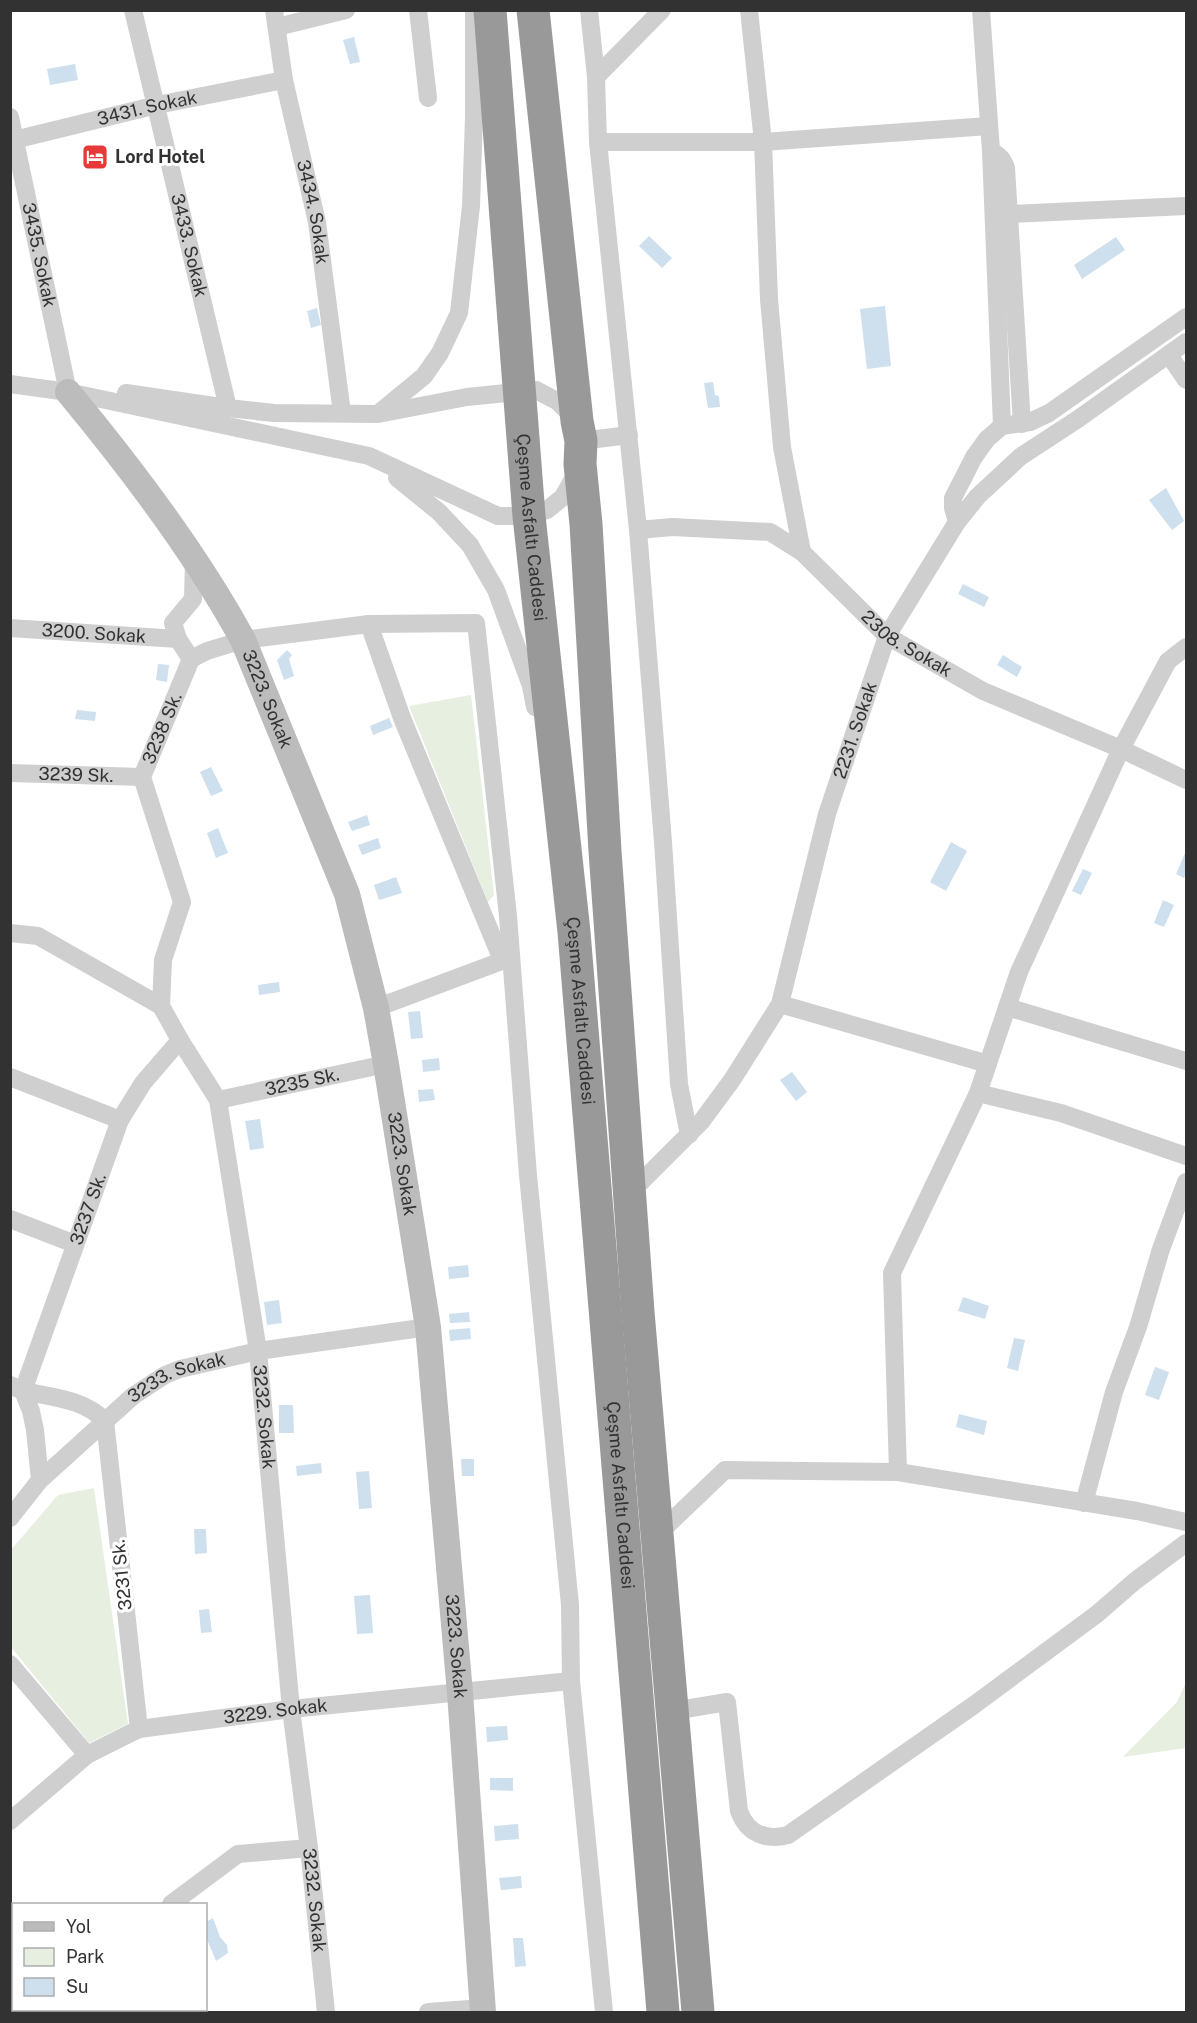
<svg xmlns="http://www.w3.org/2000/svg" width="1197" height="2023" font-family="'Public Sans',sans-serif">
	<style>
		.green { fill: #e7efe1 }
		.water { fill: #cedfee }
		.lines { fill: none; stroke-linecap: round; stroke-linejoin: round }
		.street { stroke: #cfcfcf; stroke-width: 18 }
		.secondary { stroke: #bcbcbc; stroke-width: 26 }
		.highway { stroke: #999; stroke-width: 33 }
		.labels { text-anchor: middle; stroke-width: 6; stroke-linejoin: round; paint-order: stroke }
		.street-label { font-size: 18px; fill: #323232; stroke: #fff }
		.poi-label { font-size: 18px; font-weight: bold; fill: #323232; stroke: #fff; text-anchor: start }
	</style>
	<rect width="100%" height="100%" fill="#fff"/>
	<!-- green -->
	<path class="green" d="M 471,695 L 494,895 L 488,902 L 409,706 Z
		M 94,1488 L 128,1724 L 89,1743 L 11,1647 L 10,1551 L 58,1495 Z
		M 1186,1682 L 1186,1748 L 1123,1757 L 1177,1702 Z"/>
	<!-- water -->
	<path class="water" d="M 354,37 L 360,62 L 350,64 L 343,40 Z
		M 75,64 L 78,80 L 50,85 L 47,69 Z
		M 649,236 L 672,258 L 662,268 L 639,246 Z
		M 1116,237 L 1125,250 L 1082,279 L 1074,265 Z
		M 885,306 L 891,366 L 867,369 L 860,309 Z
		M 317,308 L 321,325 L 311,328 L 307,311 Z
		M 713,382 L 715,395 L 719,396 L 720,407 L 708,408 L 704,383 Z
		M 1166,488 L 1184,521 L 1172,530 L 1149,500 Z
		M 963,584 L 989,597 L 984,607 L 958,594 Z
		M 287,650 L 292,655 L 289,659 L 294,676 L 284,680 L 277,660 Z
		M 1003,655 L 1022,667 L 1017,677 L 997,665 Z
		M 158,664 L 169,665 L 167,682 L 156,680 Z
		M 77,710 L 96,712 L 95,721 L 75,719 Z
		M 389,718 L 393,727 L 373,735 L 370,726 Z
		M 211,767 L 223,791 L 211,796 L 200,772 Z
		M 367,815 L 370,825 L 352,831 L 348,822 Z
		M 218,828 L 228,853 L 216,858 L 207,833 Z
		M 378,838 L 381,848 L 362,855 L 358,845 Z
		M 951,842 L 967,851 L 946,891 L 930,882 Z
		M 1185,853 L 1186,873 L 1184,878 L 1176,874 Z
		M 1083,869 L 1092,873 L 1081,895 L 1072,891 Z
		M 396,877 L 402,893 L 379,900 L 374,885 Z
		M 1163,900 L 1174,905 L 1164,927 L 1154,923 Z
		M 279,982 L 280,992 L 259,995 L 258,985 Z
		M 420,1011 L 423,1038 L 411,1039 L 408,1012 Z
		M 439,1058 L 440,1070 L 423,1072 L 422,1060 Z
		M 792,1072 L 807,1092 L 796,1101 L 780,1080 Z
		M 433,1089 L 435,1100 L 419,1102 L 418,1090 Z
		M 260,1119 L 264,1148 L 250,1150 L 245,1121 Z
		M 468,1265 L 469,1277 L 449,1279 L 448,1267 Z
		M 963,1297 L 989,1306 L 985,1319 L 958,1311 Z
		M 279,1300 L 282,1323 L 267,1325 L 264,1302 Z
		M 469,1312 L 470,1322 L 450,1323 L 449,1314 Z
		M 470,1328 L 471,1339 L 450,1341 L 449,1330 Z
		M 1014,1338 L 1025,1340 L 1018,1371 L 1007,1368 Z
		M 1155,1367 L 1169,1372 L 1159,1400 L 1145,1395 Z
		M 279,1405 L 293,1405 L 294,1433 L 279,1433 Z
		M 959,1414 L 987,1421 L 984,1435 L 956,1427 Z
		M 461,1459 L 474,1459 L 474,1476 L 462,1476 Z
		M 321,1463 L 322,1473 L 297,1476 L 296,1466 Z
		M 369,1471 L 372,1508 L 359,1509 L 356,1472 Z
		M 194,1529 L 206,1529 L 207,1553 L 195,1554 Z
		M 370,1595 L 373,1633 L 357,1634 L 354,1596 Z
		M 209,1609 L 212,1632 L 201,1633 L 199,1610 Z
		M 507,1726 L 508,1740 L 487,1742 L 486,1727 Z
		M 490,1778 L 513,1778 L 513,1791 L 490,1790 Z
		M 518,1824 L 519,1839 L 495,1841 L 494,1826 Z
		M 521,1876 L 522,1888 L 501,1890 L 499,1878 Z
		M 213,1918 L 220,1937 L 227,1945 L 228,1953 L 216,1961 L 206,1937 L 206,1922 Z
		M 513,1938 L 523,1938 L 526,1966 L 515,1967 Z"/>
	<g class="lines">
		<!-- street -->
		<g class="street">
			<path id="s1" d="M 133,10 L 228,408"/>
			<path id="s2" d="M 274,10 L 284,80 L 317,222 L 342,413"/>
			<path d="M 418,10 L 428,98"/>
			<path d="M 589,10 L 596,77"/>
			<path d="M 662,10 L 596,77 L 598,142 L 638,530 L 663,842 L 679,1084 L 689,1135"/>
			<path d="M 749,10 L 763,142 L 769,299 L 782,447 L 802,552"/>
			<path d="M 981,10 L 991,151 L 1002,426"/>
			<path d="M 277,27 L 346,10"/>
			<path id="s3" d="M 10,117 L 68,392"/>
			<path id="s4" d="M 10,141 L 157,105 L 284,80"/>
			<path d="M 598,142 L 763,142 L 989,126"/>
			<path d="M 991,151 C 999,155 1003,159 1006,168 L 1022,424"/>
			<path d="M 1008,214 L 1186,206"/>
			<path d="M 1169,355 L 1186,380"/>
			<path d="M 10,384 L 68,392 L 369,456 L 498,516 L 529,516 L 547,510 L 563,497 L 577,472"/>
			<path d="M 126,393 L 228,408 L 274,413 L 378,414 L 467,397 L 536,390 L 557,401 L 574,418"/>
			<path d="M 379,413 L 424,376 L 440,353 L 459,313 L 471,206 L 474,117 L 474,10"/>
			<path d="M 581,441 L 629,435"/>
			<path d="M 397,478 L 439,512 L 470,545 L 496,590 L 531,686 L 535,707"/>
			<path d="M 957,522 L 953,508 L 953,498 L 974,457 L 987,439 L 1002,426 L 1030,422 L 1049,413 L 1186,317"/>
			<path id="s5" d="M 638,530 L 672,527 L 770,532 L 802,552 L 887,636 L 983,691 L 1121,749 L 1186,780"/>
			<path d="M 194,560 L 193,599 L 173,623 L 178,639 L 191,659 L 207,651 L 243,640 L 369,624 L 476,623 L 508,916 L 528,1175 L 570,1605 L 571,1681 L 604,2012"/>
			<path d="M 369,624 L 402,718 L 502,960"/>
			<path id="s6" d="M 10,628 L 178,639"/>
			<path id="s7" d="M 10,773 L 142,777"/>
			<path id="s8" d="M 10,933 L 38,936 L 161,1006 L 180,1040 L 218,1100 L 258,1351 L 291,1709 L 309,1848 L 326,2012"/>
			<path d="M 780,1004 L 988,1064"/>
			<path id="s9" d="M 161,1006 L 163,960 L 182,902 L 142,777 L 191,659"/>
			<path d="M 1007,1007 L 1186,1061"/>
			<path d="M 376,1008 L 510,958"/>
			<path d="M 10,1077 L 120,1120"/>
			<path d="M 978,1093 L 1061,1113 L 1186,1156"/>
			<path id="s10" d="M 218,1100 L 386,1064"/>
			<path id="s11" d="M 629,1194 L 701,1122 L 732,1080 L 780,1004 L 827,814 L 887,636 L 957,522 L 978,496 L 1020,457 L 1078,419 L 1186,342"/>
			<path d="M 10,1219 L 75,1244"/>
			<path d="M 10,1385 L 23,1391 L 31,1411 L 35,1430 L 40,1480"/>
			<path d="M 898,1472 L 892,1273 L 978,1093 L 1019,972 L 1121,749 L 1168,661 L 1186,647"/>
			<path d="M 1084,1503 L 1114,1392 L 1138,1327 L 1161,1249 L 1186,1182"/>
			<path id="s12" d="M 10,1518 L 40,1480 L 133,1396 L 165,1375 L 180,1369 L 258,1351 L 428,1327"/>
			<path d="M 658,1534 L 725,1470 L 898,1472 L 1137,1511 L 1186,1522"/>
			<path d="M 10,1664 L 87,1755"/>
			<path d="M 673,1711 L 727,1702 L 739,1811 C 747,1833 765,1841 788,1835 L 974,1705 L 1097,1614 L 1135,1581 L 1186,1543"/>
			<path id="s13" d="M 139,1729 L 105,1421 C 85,1399 51,1397 23,1391 L 120,1120 L 143,1083 L 180,1040"/>
			<path id="s14" d="M 10,1821 L 87,1755 L 139,1729 L 291,1709 L 571,1681"/>
			<path d="M 171,1904 L 238,1854 L 309,1848"/>
			<path d="M 10,1943 L 14,1946"/>
			<path d="M 69,2010 L 72,2012"/>
			<path d="M 428,2012 L 483,2008"/>
		</g>
		<!-- secondary -->
		<path class="secondary" id="s15" d="M 68,392 C 131,468 196,553 243,640 L 347,894 L 376,1008 L 386,1064 L 428,1327 L 460,1693 L 483,2012"/>
		<!-- highway -->
		<g class="highway">
			<path id="s16" d="M 490,10 L 529,516 L 574,932 L 663,2012"/>
			<path d="M 533,10 L 577,421 L 581,441 L 580,464 L 586,524 L 605,851 L 638,1312 L 698,2012"/>
		</g>
	</g>
	<!-- icons -->
	<defs>
		<symbol id="hotel-square" viewBox="-11 -11 22 22"><rect x="-9" y="-9" width="18" height="18" rx="4" fill="#e63938" stroke="#fff"/><path d="M-6-4.5h1.5V1H6V5H4.5V3h-9V5H-6ZM-4 0a1.8 1.8 0 1 1 3.6 0ZM.5 0V-2.5h3Q6-2.5 6 0Z" fill="#fff"/></symbol>
	</defs>
	<g fill-rule="evenodd">
		<use href="#hotel-square" x="80" y="142" width="30" height="30"/>
	</g>
	<g class="labels">
		<!-- street labels -->
		<g class="street-label">
			<text dy="6" stroke="none"><textPath href="#s4" startOffset="141">3431. Sokak</textPath></text>
			<text dy="6" stroke="none"><textPath href="#s2" startOffset="206">3434. Sokak</textPath></text>
			<text dy="6" stroke="none"><textPath href="#s1" startOffset="242">3433. Sokak</textPath></text>
			<text dy="6" stroke="none"><textPath href="#s3" startOffset="141">3435. Sokak</textPath></text>
			<text dy="6" stroke="none"><textPath href="#s16" startOffset="519">Çeşme Asfaltı Caddesi</textPath></text>
			<text dy="6" stroke="none"><textPath href="#s6" startOffset="84">3200. Sokak</textPath></text>
			<text dy="6" stroke="none"><textPath href="#s5" startOffset="310">2308. Sokak</textPath></text>
			<text dy="6" stroke="none"><textPath href="#s15" startOffset="368">3223. Sokak</textPath></text>
			<text dy="6" stroke="none"><textPath href="#s9" startOffset="291">3238 Sk.</textPath></text>
			<text dy="6" stroke="none"><textPath href="#s11" startOffset="528">2231. Sokak</textPath></text>
			<text dy="6" stroke="none"><textPath href="#s7" startOffset="66">3239 Sk.</textPath></text>
			<text dy="6" stroke="none"><textPath href="#s16" startOffset="1005">Çeşme Asfaltı Caddesi</textPath></text>
			<text dy="6" stroke="none"><textPath href="#s10" startOffset="86">3235 Sk.</textPath></text>
			<text dy="6" stroke="none"><textPath href="#s15" startOffset="854">3223. Sokak</textPath></text>
			<text dy="6" stroke="none"><textPath href="#s13" startOffset="592">3237 Sk.</textPath></text>
			<text dy="6" stroke="none"><textPath href="#s12" startOffset="222">3233. Sokak</textPath></text>
			<text dy="6" stroke="none"><textPath href="#s8" startOffset="600">3232. Sokak</textPath></text>
			<text dy="6" stroke="none"><textPath href="#s16" startOffset="1491">Çeşme Asfaltı Caddesi</textPath></text>
			<text transform="translate(122 1575) rotate(-96)" y="6">3231 Sk.</text>
			<text dy="6" stroke="none"><textPath href="#s15" startOffset="1340">3223. Sokak</textPath></text>
			<text dy="6" stroke="none"><textPath href="#s14" startOffset="297">3229. Sokak</textPath></text>
			<text dy="6" stroke="none"><textPath href="#s8" startOffset="1086">3232. Sokak</textPath></text>
		</g>
		<!-- poi labels -->
		<g class="poi-label">
			<text x="115" y="163">Lord Hotel</text>
		</g>
	</g>
	<!-- border -->
	<rect width="1197" height="2023" fill="none" stroke="#323232" stroke-width="24"/>
	<!-- legend -->
	<rect x="12" y="1903" width="195" height="108" fill="#ffffff" stroke="#adadad" stroke-width="1.5"/>
	<rect x="24" y="1922" width="30" height="9" fill="#bcbcbc" stroke="#adadad" stroke-width="1.5"/>
	<text x="66" y="1933" font-size="18" fill="#323232">Yol</text>
	<rect x="24" y="1948" width="30" height="18" fill="#e7efe1" stroke="#adadad" stroke-width="1.5"/>
	<text x="66" y="1963" font-size="18" fill="#323232">Park</text>
	<rect x="24" y="1978" width="30" height="18" fill="#cedfee" stroke="#adadad" stroke-width="1.5"/>
	<text x="66" y="1993" font-size="18" fill="#323232">Su</text>
</svg>
